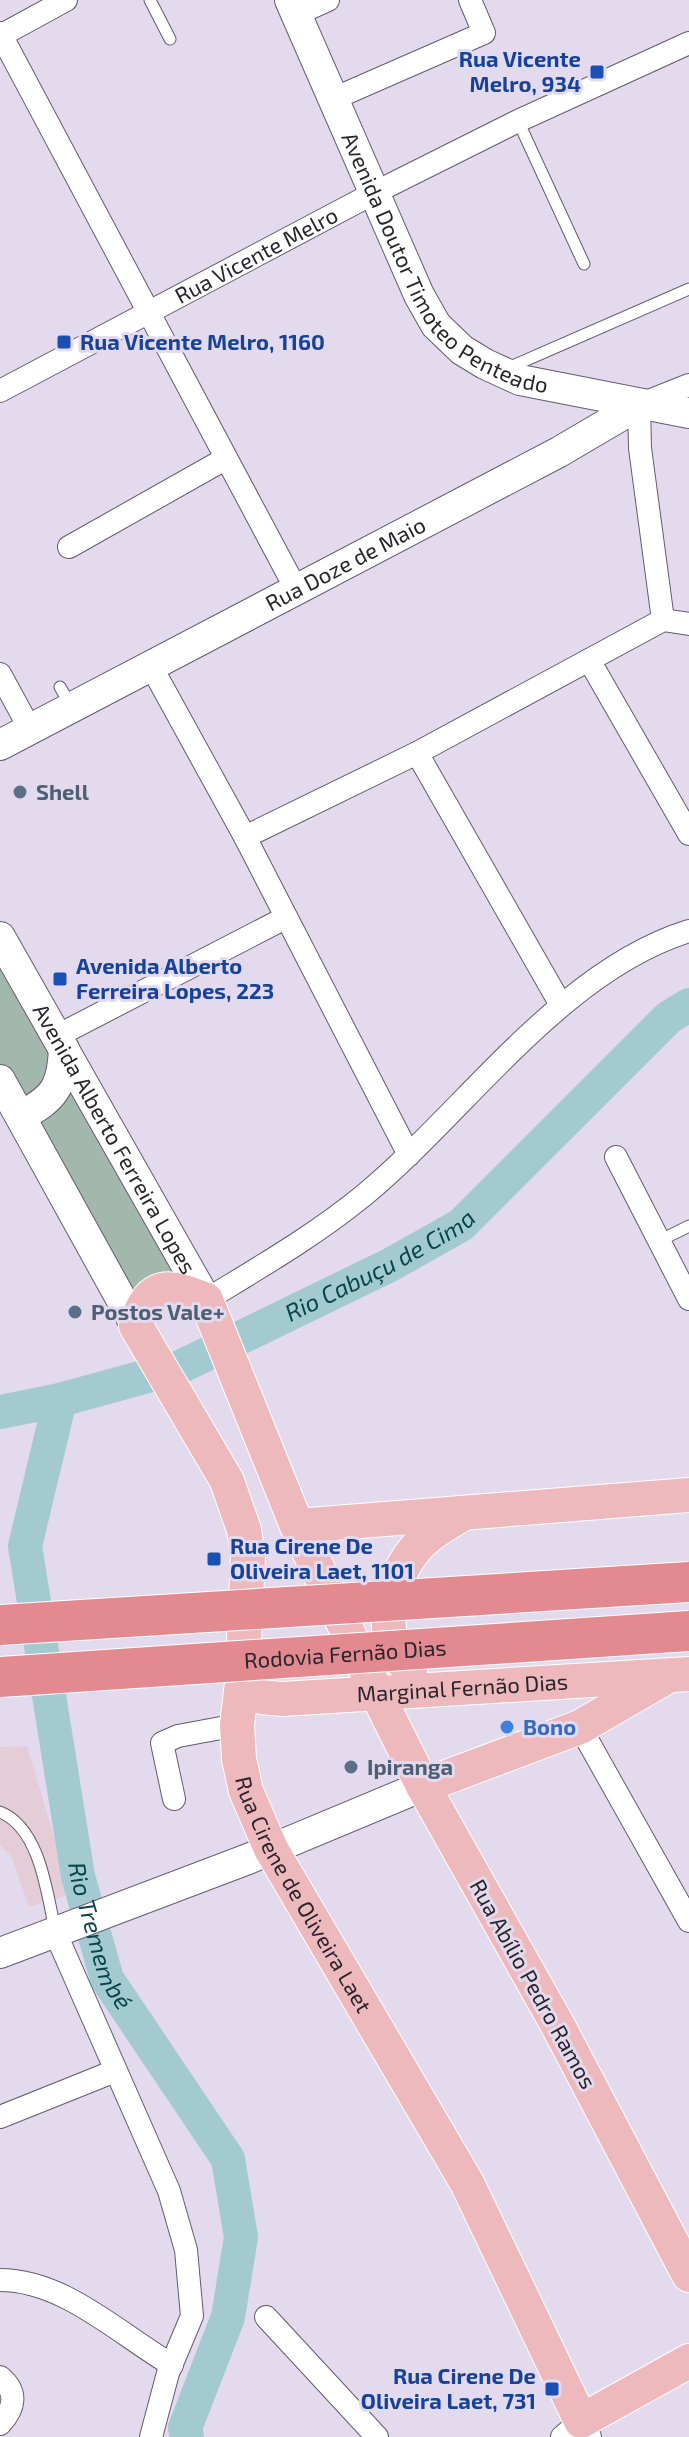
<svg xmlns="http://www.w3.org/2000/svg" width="689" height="2437" font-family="'Exo 2',sans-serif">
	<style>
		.industrial { fill: #e5cdd8 }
		.green { fill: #a2b8ad }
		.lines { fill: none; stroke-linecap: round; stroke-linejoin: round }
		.river { stroke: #a3cad1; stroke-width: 34 }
		.lane-casing { stroke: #635b6c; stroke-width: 13 }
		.street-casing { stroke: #635b6c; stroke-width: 24 }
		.secondary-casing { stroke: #635b6c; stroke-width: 32 }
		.primary-casing { stroke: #fff; stroke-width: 36 }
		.lane { stroke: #fff; stroke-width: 11 }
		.street { stroke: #fff; stroke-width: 22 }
		.secondary { stroke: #fff; stroke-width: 30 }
		.primary { stroke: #eeb9bd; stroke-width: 34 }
		.highway-bridge-casing { stroke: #fff; stroke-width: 42; stroke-linecap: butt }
		.highway-bridge { stroke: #e38a91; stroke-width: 40 }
		.transit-dot { fill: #1a4fb4; stroke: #e3daee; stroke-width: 3 }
		.service-dot { fill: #5c6f8a; stroke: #e3daee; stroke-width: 3 }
		.shop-dot { fill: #3f7fe0; stroke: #e3daee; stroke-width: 3 }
		.labels { text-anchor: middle; stroke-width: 6; stroke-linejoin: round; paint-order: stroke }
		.transit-label { font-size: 22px; font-weight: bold; fill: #164399; stroke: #e3daee; text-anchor: start }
		.street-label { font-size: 22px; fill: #28252c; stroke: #e3daee }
		.service-label { font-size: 22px; font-weight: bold; fill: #4e5e75; stroke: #e3daee; text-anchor: start }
		.shop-label { font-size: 22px; font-weight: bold; fill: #366cbe; stroke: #e3daee; text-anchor: start }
		.water-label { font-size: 24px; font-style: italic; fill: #08454c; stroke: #e3daee }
	</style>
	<rect width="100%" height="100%" fill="#e3daee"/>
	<!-- industrial -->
	<path class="industrial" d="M 27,1746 L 71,1894 L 29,1907 L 11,1855 L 0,1845 L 0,1747 Z"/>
	<!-- green -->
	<path class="green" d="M 0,963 L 185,1280 L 132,1302 L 0,1068 Z"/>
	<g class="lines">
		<!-- river -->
		<g class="river">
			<path id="s1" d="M 60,1400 L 25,1546 L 78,1876 L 107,1979 L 228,2159 L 241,2237 L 228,2317 L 185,2428 L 187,2437"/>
			<path id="s2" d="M 0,1412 L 60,1400 L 180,1367 L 390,1265 L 461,1225 L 669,1017 L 689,1005"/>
		</g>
		<defs>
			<path id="lane" d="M 150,0 L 170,39
				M 518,121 L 584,264
				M 508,368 L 689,289
				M 60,687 L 71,706
				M 659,1241 L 689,1226
				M 0,1812 C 40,1828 47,1893 55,1930"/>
			<g id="street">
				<path d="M 297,14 L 328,0"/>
				<path d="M 0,33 L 296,589"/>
				<path d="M 0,36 L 66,0"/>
				<path d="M 333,99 L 484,33 L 470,0"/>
				<path id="s3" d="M 0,391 L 374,193 L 518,121 L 689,43"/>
				<path d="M 69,547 L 225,459"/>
				<path d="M 663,620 L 640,448 L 639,405 L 689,385"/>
				<path d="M 589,660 L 689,834"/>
				<path d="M 151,666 L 245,837 L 409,1155"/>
				<path d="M 0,674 L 30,729"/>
				<path d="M 417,753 L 561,1005"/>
				<path d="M 245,837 L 417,753 L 663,620 L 689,624"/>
				<path d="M 57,1036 L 285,918"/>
				<path d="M 616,1157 L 689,1299"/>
				<path d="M 206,1300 C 260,1267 314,1236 363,1196 C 465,1112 560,971 689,931"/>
				<path d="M 580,1727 L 689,1921"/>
				<path d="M 174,1799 L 162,1743 L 178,1736 L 237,1725"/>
				<path d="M 55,1932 L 169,2191 L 186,2250 L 192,2316 L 168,2373 L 151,2437"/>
				<path d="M 0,2117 L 115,2071"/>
				<path d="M 0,2280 C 64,2280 119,2334 172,2365"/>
				<path d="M 266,2317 L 377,2437"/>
				<path d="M 0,2377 C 18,2392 15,2408 0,2424"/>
				<path d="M 562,2437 L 581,2421 L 590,2437"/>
			</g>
			<g id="secondary">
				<path id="s4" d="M 290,0 L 419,295 L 436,325 L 462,350 L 485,364 L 520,380 L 689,413"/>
				<path id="s5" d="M 0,745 L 559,452 L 639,405"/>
				<path id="s6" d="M 0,937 L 206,1300"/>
				<path d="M 0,1080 L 136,1326"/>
				<path d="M 21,1116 C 55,1098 62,1087 64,1049"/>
				<path d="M 0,1953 L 248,1859 L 423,1786"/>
			</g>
			<g id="primary">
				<path d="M 297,1526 L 689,1495"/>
				<path d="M 410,1671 C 405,1664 399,1657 395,1650 C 378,1615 398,1563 425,1539 C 436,1529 450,1522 462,1514"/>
				<path id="s7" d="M 242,1683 C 254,1700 263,1697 282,1699 L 689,1674"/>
				<path d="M 423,1786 L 580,1727 L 663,1679"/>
				<path id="s8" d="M 689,2275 L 556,2022 L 423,1786 L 389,1718 L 297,1526 L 206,1300 C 168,1284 148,1281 136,1326 L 227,1481 L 244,1530 L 248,1556 L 242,1683 L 237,1725 L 239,1759 L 246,1791 L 271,1849 L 467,2183 L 581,2421 L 689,2361"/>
			</g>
		</defs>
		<!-- lane casing -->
		<use href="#lane" class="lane-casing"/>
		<!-- street casing -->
		<use href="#street" class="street-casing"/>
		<!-- secondary casing -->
		<use href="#secondary" class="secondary-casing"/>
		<!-- primary casing -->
		<use href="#primary" class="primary-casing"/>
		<!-- lane -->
		<use href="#lane" class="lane"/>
		<!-- street -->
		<use href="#street" class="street"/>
		<!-- secondary -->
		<use href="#secondary" class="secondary"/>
		<!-- primary -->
		<use href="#primary" class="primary"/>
		<defs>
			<g id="highway-bridge">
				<path d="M 0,1625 L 689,1582"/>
				<path id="s9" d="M 0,1677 L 689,1631"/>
			</g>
		</defs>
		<!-- highway-bridge casing -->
		<use href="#highway-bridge" class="highway-bridge-casing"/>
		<!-- highway-bridge -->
		<use href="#highway-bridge" class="highway-bridge"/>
	</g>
	<!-- markers -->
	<g class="transit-dot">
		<rect x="589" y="64" width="16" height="16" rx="4"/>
		<rect x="56" y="334" width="16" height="16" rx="4"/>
		<rect x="52" y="971" width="16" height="16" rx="4"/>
		<rect x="206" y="1551" width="16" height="16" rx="4"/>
		<rect x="544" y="2381" width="16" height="16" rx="4"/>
	</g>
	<g class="service-dot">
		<circle cx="20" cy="792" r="8"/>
		<circle cx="75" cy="1312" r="8"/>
		<circle cx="351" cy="1767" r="8"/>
	</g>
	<circle class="shop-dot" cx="507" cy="1727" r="8"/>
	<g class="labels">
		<!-- transit labels -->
		<g class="transit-label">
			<text x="581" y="67" text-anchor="end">Rua Vicente<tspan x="581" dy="25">Melro, 934</tspan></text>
			<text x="80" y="350">Rua Vicente Melro, 1160</text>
			<text x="76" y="974">Avenida Alberto<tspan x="76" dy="25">Ferreira Lopes, 223</tspan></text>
			<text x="230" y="1554">Rua Cirene De<tspan x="230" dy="25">Oliveira Laet, 1101</tspan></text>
			<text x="536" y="2384" text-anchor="end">Rua Cirene De<tspan x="536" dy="25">Oliveira Laet, 731</tspan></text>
		</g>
		<!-- street labels -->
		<g class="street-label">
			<text dy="8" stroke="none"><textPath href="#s4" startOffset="316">Avenida Doutor Timoteo Penteado</textPath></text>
			<text dy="8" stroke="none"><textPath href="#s3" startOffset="290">Rua Vicente Melro</textPath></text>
			<text dy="8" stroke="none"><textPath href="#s5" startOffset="390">Rua Doze de Maio</textPath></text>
			<text dy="8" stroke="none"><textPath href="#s6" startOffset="232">Avenida Alberto Ferreira Lopes</textPath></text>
			<text dy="8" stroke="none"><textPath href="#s9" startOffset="346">Rodovia Fernão Dias</textPath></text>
			<text dy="8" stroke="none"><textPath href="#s7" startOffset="226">Marginal Fernão Dias</textPath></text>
			<text dy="8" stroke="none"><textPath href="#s8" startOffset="1794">Rua Cirene de Oliveira Laet</textPath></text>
			<text transform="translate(533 1984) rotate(61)" y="8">Rua Abílio Pedro Ramos</text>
		</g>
		<!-- service labels -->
		<g class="service-label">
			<text x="36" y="800">Shell</text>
			<text x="91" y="1320">Postos Vale+</text>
			<text x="367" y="1775">Ipiranga</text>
		</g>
		<!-- shop labels -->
		<g class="shop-label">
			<text x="523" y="1735">Bono</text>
		</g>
		<!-- water labels -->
		<g class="water-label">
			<text dy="8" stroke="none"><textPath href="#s2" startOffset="410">Rio Cabuçu de Cima</textPath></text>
			<text dy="8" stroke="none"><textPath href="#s1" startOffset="548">Rio Tremembé</textPath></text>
		</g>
	</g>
</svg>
